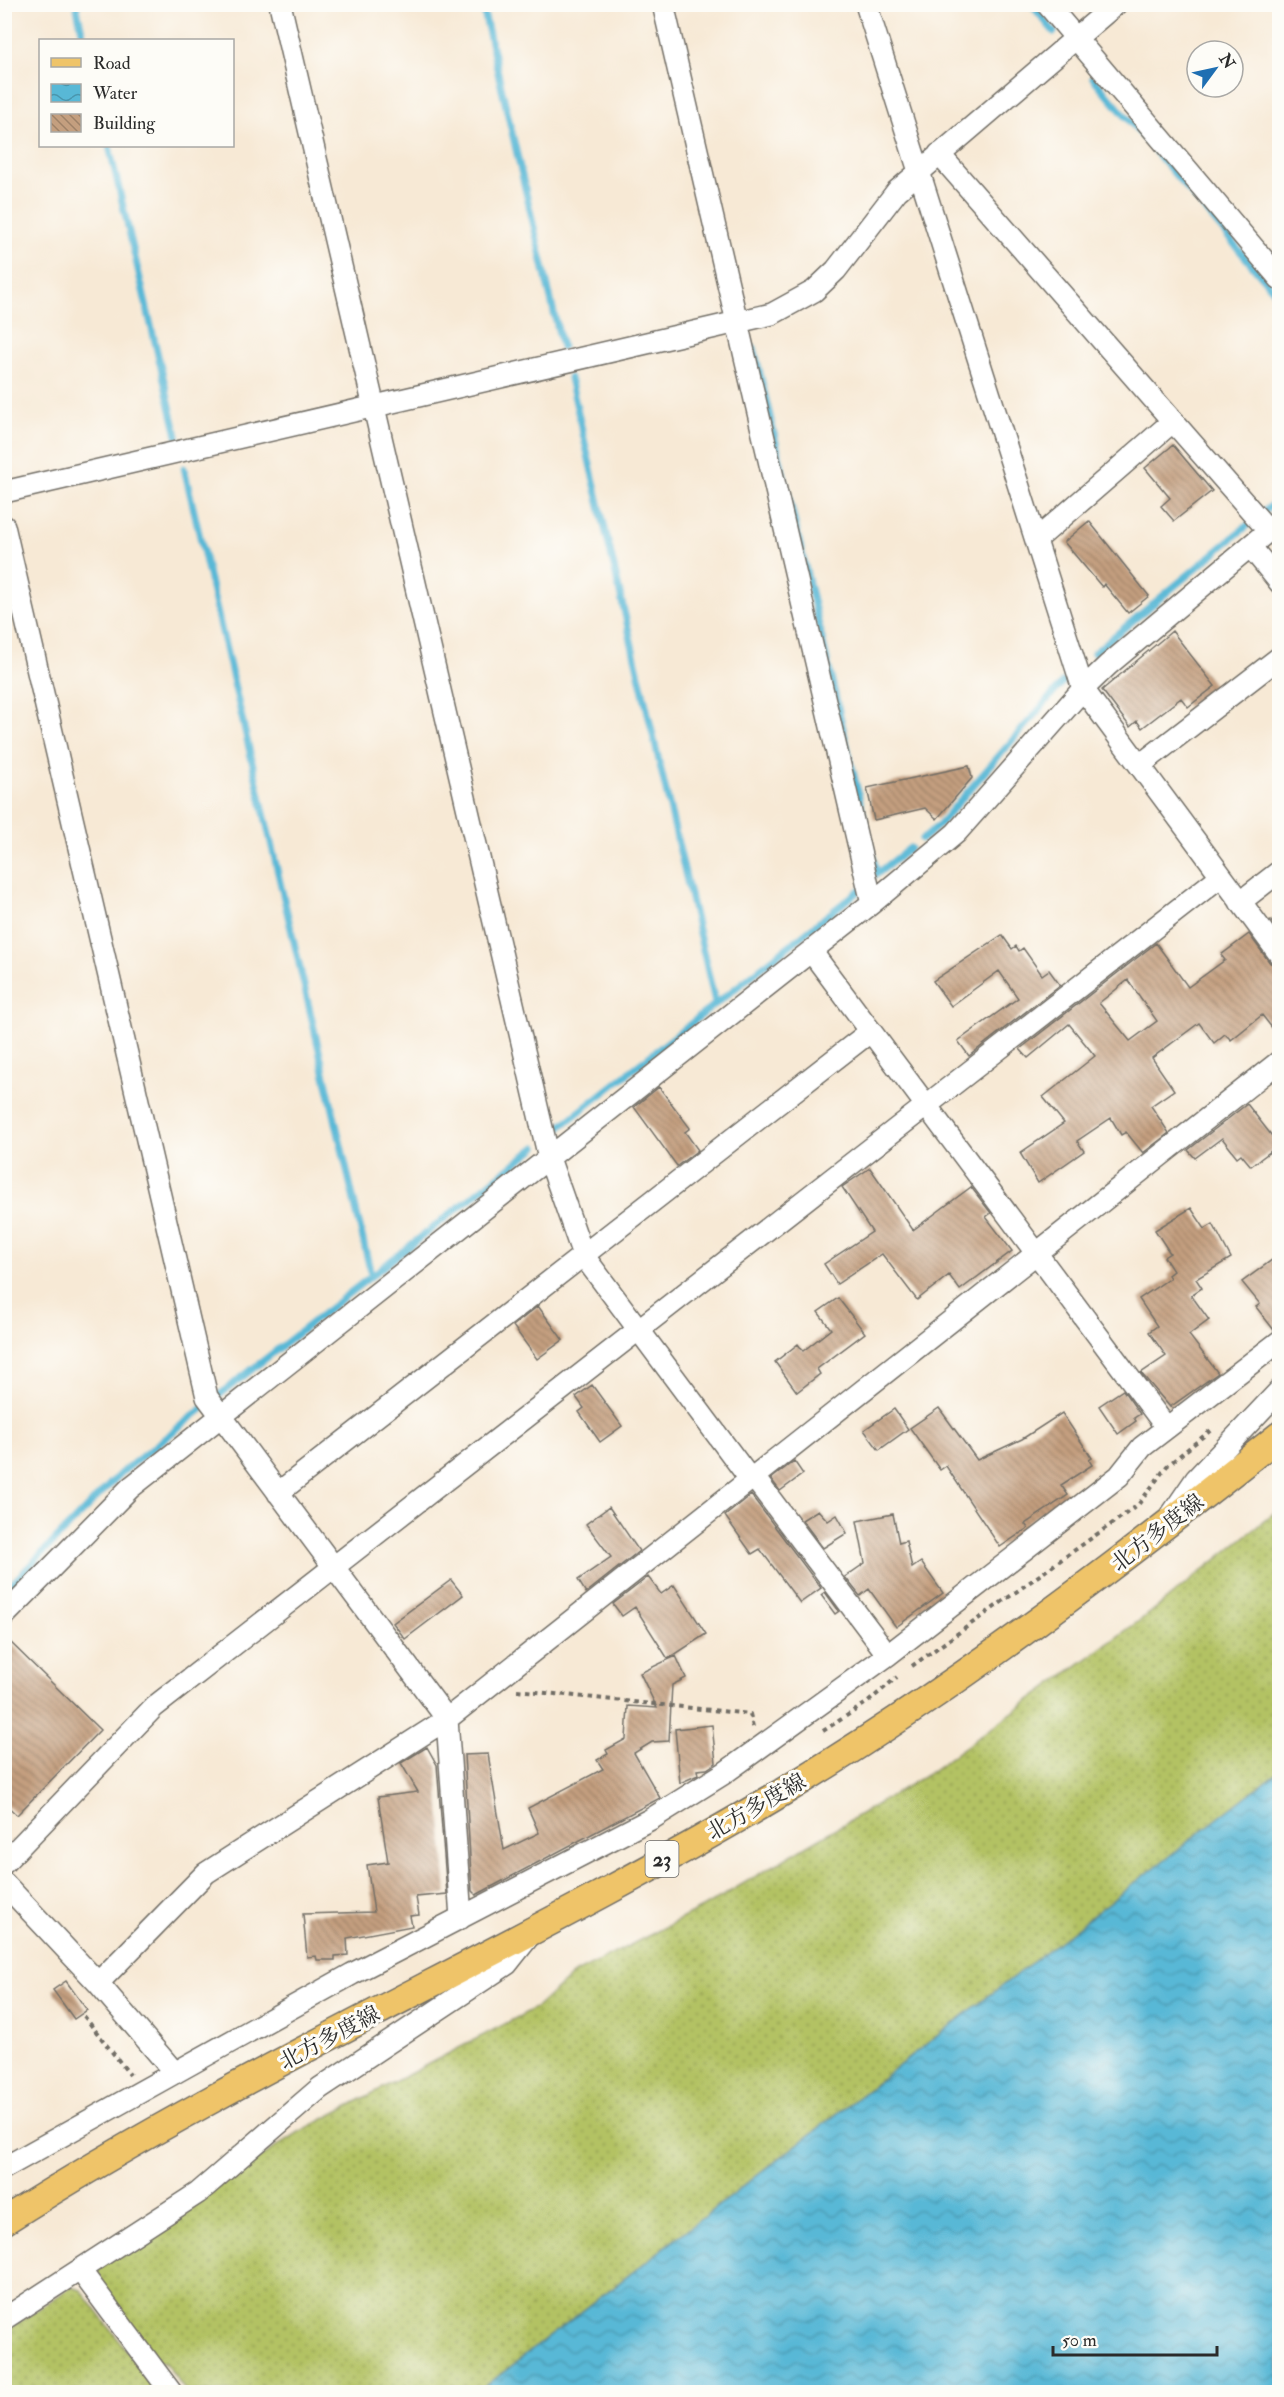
<svg xmlns="http://www.w3.org/2000/svg" width="1284" height="2397" font-family="'IM FELL Double Pica','Noto Serif JP',serif">
	<style>
		.grass { fill: url(#grass-dots); stroke: #6f7648; stroke-width: 1.5 }
		.water { fill: url(#water-waves); stroke: #427280; stroke-width: 1.5 }
		.lines { fill: none; stroke-linecap: round; stroke-linejoin: round }
		.stream { stroke: #58b8d6; stroke-width: 7 }
		.building { fill: url(#building-back-hatch); fill-rule: evenodd }
		.minor-casing { stroke: #726e66; stroke-width: 24 }
		.major-casing { stroke: #726e66; stroke-width: 30 }
		.path { stroke: #726e66; stroke-width: 4; stroke-dasharray: 4.5 4.5; stroke-linecap: butt }
		.minor { stroke: #fff; stroke-width: 21 }
		.major { stroke: #efc469; stroke-width: 27 }
		.labels { text-anchor: middle; stroke-width: 6; stroke-linejoin: round; paint-order: stroke }
		.shield { fill: #fdfcf7; stroke: #6a6a68; stroke-width: 1.5 }
		.shield-label { font-size: 21px; font-weight: bold; fill: #2b2b2b }
		.street-label { font-size: 22px; fill: #2b2b2b; stroke: #fdfcf7 }
	</style>
	<defs>
		<pattern id="grass-dots" width="8" height="8" patternUnits="userSpaceOnUse" patternTransform="scale(1.5)"><rect width="8" height="8" fill="#b3c264"/><path d="M2 2h.1M6 6h.1" fill="none" stroke="#929e53" stroke-width="1.8" stroke-linecap="round"/></pattern>
		<pattern id="water-waves" width="16" height="10" patternUnits="userSpaceOnUse" patternTransform="scale(1.5)"><rect width="16" height="10" fill="#58b8d6"/><path d="M0 5q4-4 8 0t8 0" fill="none" stroke="#4996ae"/></pattern>
		<pattern id="building-back-hatch" width="6" height="6" patternUnits="userSpaceOnUse" patternTransform="scale(1.5)"><rect width="6" height="6" fill="#c49f7f"/><path d="M-1 5l2 2M0 0l6 6M5-1l2 2" fill="none" stroke="#9f8268"/></pattern>
	</defs>
	<rect width="100%" height="100%" fill="#fdfcf7"/>
	<filter id="ink" filterUnits="userSpaceOnUse"><feTurbulence type="fractalNoise" baseFrequency=".0167" numOctaves="2"/><feDisplacementMap in="SourceGraphic" scale="12" xChannelSelector="R" yChannelSelector="G"/><feConvolveMatrix kernelMatrix="1 2 1 2 8 2 1 2 1" color-interpolation-filters="sRGB"/></filter>
	<filter id="wash" filterUnits="userSpaceOnUse"><feTurbulence type="fractalNoise" baseFrequency=".008" numOctaves="4" result="noise"/><feDisplacementMap in="SourceGraphic" scale="24" xChannelSelector="R" yChannelSelector="G"/><feGaussianBlur stdDeviation="1.35" result="paint"/><feColorMatrix in="noise" values="0 0 0 0 0 0 0 0 0 0 0 0 0 0 0 0 0 1.4 0 .05"/><feComposite in="paint" operator="in"/></filter>
	<g filter="url(#wash)">
		<rect width="100%" height="100%" fill="#f7e9d5"/>
		<!-- grass -->
		<path class="grass" d="M 1279,1509 L 1279,1771 L 478,2392 L 186,2392 L 166,2364 L 157,2361 L 95,2277 L 99,2265 L 299,2132 L 537,2007 L 572,1975 L 704,1907 L 926,1775 L 1150,1613 Z
			M 71,2287 L 81,2290 L 158,2392 L 5,2392 L 5,2332 Z"/>
		<!-- water -->
		<path class="water" d="M 1279,1771 L 1279,2392 L 478,2392 Z"/>
		<g class="lines">
			<!-- stream -->
			<path class="stream" d="M 76,4 L 84,40
				M 482,4 L 562,347
				M 1031,4 L 1054,32
				M 1093,78 L 1280,298
				M 109,146 L 177,436
				M 754,348 L 877,874 L 910,848
				M 570,378 L 715,1002
				M 184,468 L 371,1274
				M 1263,512 L 1280,499
				M 1094,653 L 1248,525
				M 922,839 L 938,826 L 1063,682
				M 555,1131 L 861,889
				M 218,1396 L 536,1147
				M 4,1592 L 121,1473 L 203,1408"/>
		</g>
		<g id="blocks">
			<!-- building -->
			<path class="building" d="M 1173,445 L 1212,491 L 1174,521 L 1161,506 L 1170,498 L 1145,468 Z
				M 1089,521 L 1149,596 L 1128,613 L 1104,584 L 1102,587 L 1064,542 Z
				M 1172,631 L 1215,686 L 1188,707 L 1181,698 L 1142,728 L 1137,721 L 1130,727 L 1102,690 Z
				M 969,766 L 972,778 L 937,819 L 925,808 L 874,820 L 867,788 Z
				M 1280,915 L 1280,933 L 1271,921 Z
				M 1249,934 L 1270,963 L 1280,967 L 1280,1038 L 1262,1015 L 1231,1040 L 1225,1034 L 1214,1043 L 1199,1023 L 1152,1058 L 1174,1090 L 1151,1106 L 1169,1133 L 1143,1153 L 1126,1132 L 1121,1135 L 1111,1118 L 1077,1141 L 1084,1151 L 1038,1183 L 1020,1153 L 1064,1123 L 1043,1097 L 1095,1056 L 1069,1024 L 1028,1058 L 1020,1049 L 1156,943 L 1188,987 L 1225,960 L 1221,955 ZM 1128,980 L 1157,1021 L 1130,1041 L 1099,1003 Z
				M 1002,935 L 1012,949 L 1016,946 L 1019,951 L 1023,948 L 1042,975 L 1049,970 L 1060,985 L 969,1056 L 958,1041 L 1018,998 L 999,971 L 951,1006 L 933,981 Z
				M 659,1087 L 690,1128 L 685,1132 L 698,1150 L 677,1166 L 634,1107 Z
				M 1247,1104 L 1279,1145 L 1251,1166 L 1241,1154 L 1237,1157 L 1222,1138 L 1195,1158 L 1188,1150 Z
				M 870,1168 L 913,1230 L 971,1187 L 991,1213 L 986,1217 L 1012,1251 L 960,1290 L 949,1275 L 917,1300 L 882,1254 L 837,1284 L 824,1264 L 872,1232 L 842,1187 Z
				M 1191,1208 L 1205,1229 L 1213,1224 L 1231,1258 L 1196,1279 L 1202,1288 L 1191,1295 L 1209,1320 L 1189,1335 L 1218,1373 L 1170,1407 L 1141,1373 L 1166,1356 L 1149,1332 L 1157,1326 L 1139,1299 L 1170,1278 L 1168,1275 L 1173,1271 L 1164,1257 L 1170,1253 L 1155,1230 Z
				M 1280,1254 L 1280,1328 L 1274,1330 L 1256,1307 L 1260,1304 L 1242,1282 Z
				M 838,1298 L 865,1333 L 817,1369 L 820,1374 L 797,1392 L 775,1362 L 798,1344 L 803,1351 L 831,1329 L 818,1312 Z
				M 538,1306 L 563,1340 L 537,1359 L 513,1326 Z
				M 592,1385 L 622,1426 L 600,1442 L 579,1412 L 584,1408 L 576,1397 Z
				M 1123,1390 L 1140,1414 L 1134,1418 L 1136,1421 L 1118,1434 L 1099,1406 Z
				M 939,1408 L 977,1460 L 1022,1439 L 1062,1413 L 1092,1458 L 1089,1460 L 1092,1465 L 1061,1485 L 1068,1495 L 1025,1524 L 1028,1528 L 1000,1547 L 946,1466 L 940,1470 L 910,1428 Z
				M 894,1409 L 908,1429 L 879,1450 L 864,1430 Z
				M 794,1461 L 803,1474 L 780,1491 L 771,1479 Z
				M 751,1495 L 821,1588 L 800,1603 L 760,1549 L 752,1554 L 725,1516 Z
				M 609,1507 L 639,1551 L 586,1593 L 578,1580 L 611,1557 L 586,1524 Z
				M 818,1510 L 828,1521 L 837,1515 L 847,1533 L 823,1548 L 802,1520 Z
				M 893,1514 L 899,1543 L 906,1541 L 912,1568 L 921,1562 L 943,1593 L 896,1627 L 869,1589 L 860,1596 L 845,1577 L 865,1563 L 857,1521 Z
				M 648,1577 L 661,1594 L 674,1585 L 706,1634 L 668,1659 L 635,1607 L 622,1616 L 613,1604 Z
				M 451,1580 L 463,1595 L 405,1639 L 393,1623 Z
				M 825,1592 L 839,1611 L 835,1614 L 821,1595 Z
				M 4,1636 L 100,1730 L 17,1815 L 4,1803 Z
				M 676,1656 L 686,1678 L 672,1685 L 669,1741 L 652,1742 L 634,1753 L 660,1798 L 476,1895 L 472,1891 L 464,1755 L 488,1754 L 504,1850 L 539,1833 L 528,1808 L 603,1769 L 597,1760 L 608,1754 L 606,1750 L 626,1739 L 628,1706 L 657,1708 L 640,1673 Z
				M 712,1725 L 716,1763 L 707,1769 L 697,1770 L 698,1775 L 680,1783 L 675,1729 Z
				M 427,1747 L 437,1765 L 447,1894 L 416,1897 L 419,1915 L 410,1916 L 412,1926 L 347,1938 L 348,1955 L 335,1956 L 335,1960 L 317,1960 L 316,1956 L 307,1957 L 303,1914 L 374,1912 L 367,1865 L 388,1862 L 378,1797 L 418,1792 L 401,1763 Z
				M 66,1981 L 87,2010 L 74,2019 L 53,1990 Z"/>
		</g>
	</g>
	<g filter="url(#ink)">
		<use href="#blocks" fill-opacity="0" stroke="#726e66" stroke-width="1.5"/>
		<g class="lines">
			<defs>
				<path id="minor" d="M 280,4 L 549,1158 L 583,1255 L 750,1479
					M 663,4 L 872,903
					M 866,4 L 1083,689 L 1280,955
					M 1047,4 L 1280,279
					M 939,154 L 1268,530
					M 4,492 L 772,314 L 814,291 L 836,270 L 897,191 L 1116,4
					M 4,526 L 207,1397 L 447,1719 L 461,1918
					M 1036,540 L 1172,422
					M 1250,546 L 1280,583
					M 1140,765 L 1280,657
					M 1240,902 L 1280,871
					M 811,951 L 1166,1427
					M 753,1476 L 888,1655
					M 278,1493 L 871,1031
					M 1172,1514 L 1196,1479 L 1280,1390
					M 4,1616 L 130,1488 L 872,903 L 956,833 L 1083,689 L 1108,665 L 1280,521
					M 4,1863 L 154,1707 L 1221,876
					M 4,1883 L 98,1983 L 175,2073
					M 98,1983 L 206,1873 L 447,1719 L 1280,1061
					M 4,2168 L 352,1974 L 651,1819 L 723,1774 L 888,1655 L 1119,1476 L 1142,1447 L 1280,1341
					M 80,2270 L 171,2392
					M 4,2319 L 198,2193 L 320,2088 L 507,1964 L 530,1935"/>
				<path id="major" d="M 4,2221 C 251,2064 520,1948 771,1799 C 950,1693 1117,1565 1280,1435"/>
			</defs>
			<!-- minor casing -->
			<use href="#minor" class="minor-casing"/>
			<!-- major casing -->
			<use href="#major" class="major-casing"/>
			<!-- path -->
			<path class="path" d="M 912,1666 L 1138,1505 L 1167,1466 L 1211,1430
				M 517,1690 L 750,1714 L 753,1727
				M 823,1731 L 868,1702 L 897,1677
				M 84,2016 L 130,2075"/>
			<!-- minor -->
			<use href="#minor" class="minor"/>
			<!-- major -->
			<use href="#major" class="major"/>
		</g>
	</g>
	<g class="labels">
		<!-- shield labels -->
		<rect class="shield" x="645.5" y="1841" width="33" height="36" rx="4.5"/>
		<g class="shield-label">
			<text x="662" y="1866">23</text>
		</g>
		<!-- street labels -->
		<g class="street-label">
			<text transform="translate(1157 1532) rotate(-38)" y="8">北方多度線</text>
			<text transform="translate(756 1806) rotate(-30)" y="8">北方多度線</text>
			<text transform="translate(329 2037) rotate(-28)" y="8">北方多度線</text>
		</g>
	</g>
	<!-- margin -->
	<rect width="1284" height="2397" fill="none" stroke="#fdfcf7" stroke-width="24"/>
	<!-- legend -->
	<rect x="39" y="39" width="195" height="108" fill="#fdfcf7" stroke="#a9a8a5" stroke-width="1.5"/>
	<rect x="51" y="58" width="30" height="9" fill="#efc469" stroke="#a9a8a5" stroke-width="1.5"/>
	<text x="93" y="69" font-size="18" fill="#2b2b2b">Road</text>
	<rect x="51" y="84" width="30" height="18" fill="url(#water-waves)" stroke="#a9a8a5" stroke-width="1.5"/>
	<text x="93" y="99" font-size="18" fill="#2b2b2b">Water</text>
	<rect x="51" y="114" width="30" height="18" fill="url(#building-back-hatch)" stroke="#a9a8a5" stroke-width="1.5"/>
	<text x="93" y="129" font-size="18" fill="#2b2b2b">Building</text>
	<!-- north arrow -->
	<g transform="translate(1215 69) rotate(57)"><circle r="28" fill="#fdfcf7" stroke="#a9a8a5" stroke-width="1.5"/>
	<path d="M0-4.5L10 22L0 15L-10 22Z" fill="#1f6fb2"/>
	<text y="-9" font-size="16" font-weight="bold" text-anchor="middle" fill="#2b2b2b">N</text>
	</g>
	<!-- scale -->
	<path d="M1053 2346v9h164v-9" fill="none" stroke="#2b2b2b" stroke-width="3"/>
	<text x="1062" y="2346" font-size="18" fill="#2b2b2b" stroke="#fdfcf7" stroke-width="4.5" paint-order="stroke">50 m</text>
</svg>
